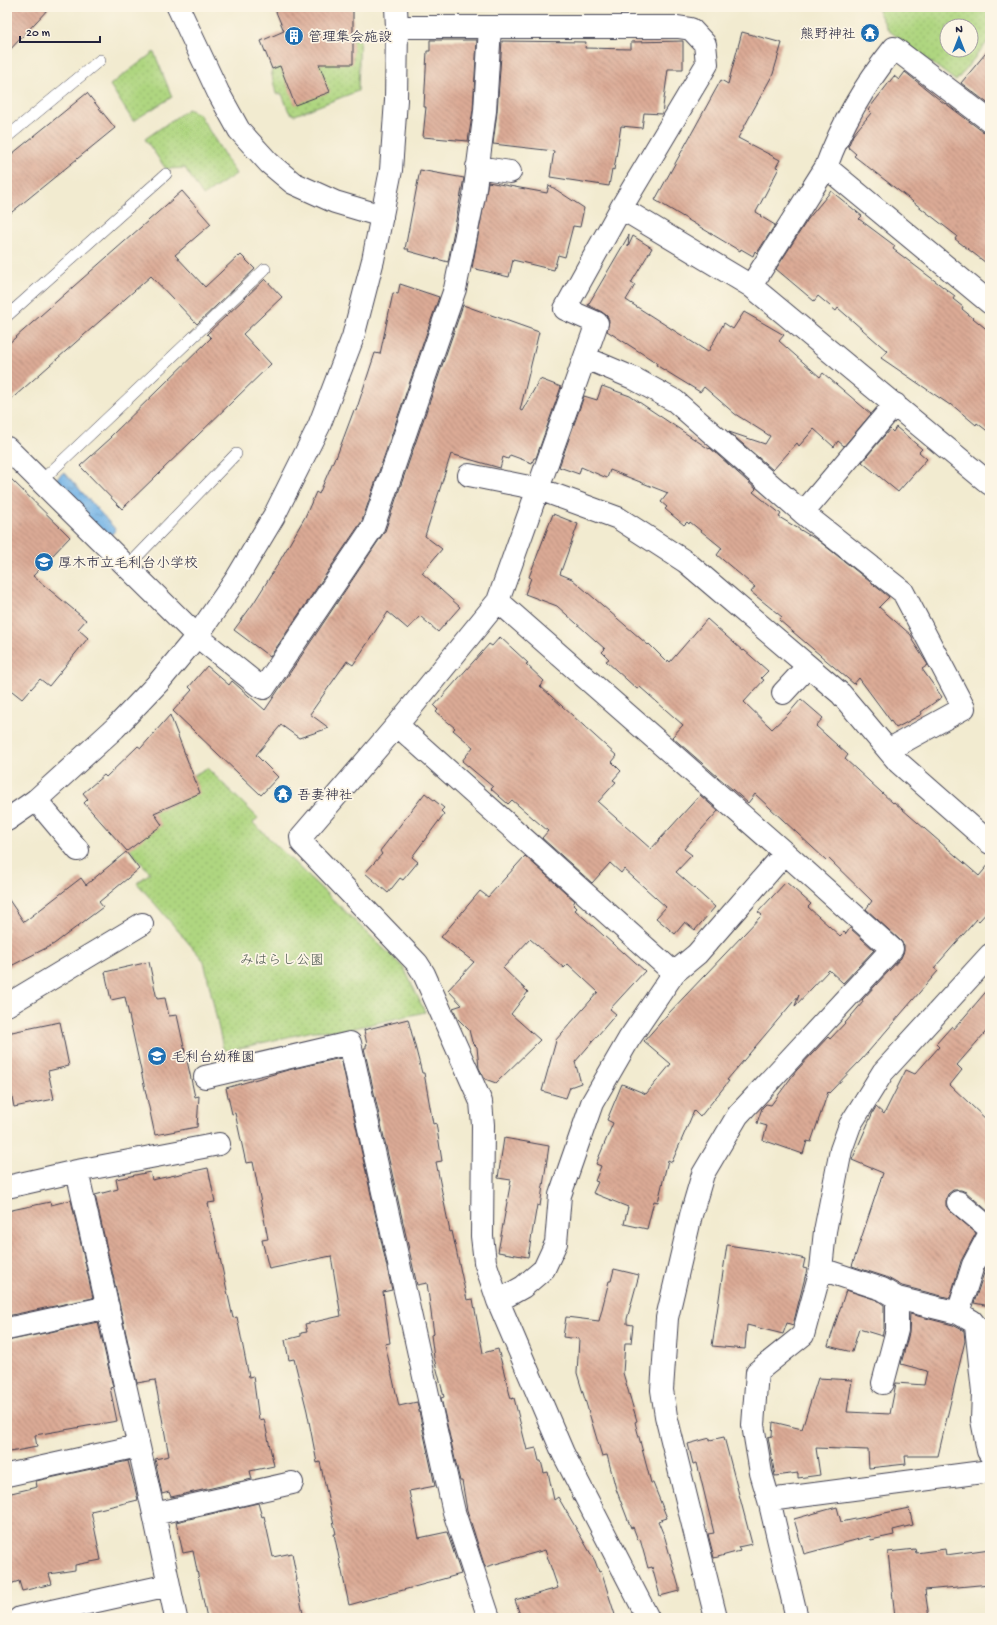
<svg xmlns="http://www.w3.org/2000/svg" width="997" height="1625" font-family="'Gochi Hand','Klee One',sans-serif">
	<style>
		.park { fill: url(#park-dots); stroke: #687c5e; fill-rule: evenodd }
		.water { fill: url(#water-ripples); stroke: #4a6a91 }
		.building { fill: url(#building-back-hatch) }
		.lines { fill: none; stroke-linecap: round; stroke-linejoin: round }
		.service-casing { stroke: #414051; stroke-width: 12 }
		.minor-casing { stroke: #414051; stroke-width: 24 }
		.tertiary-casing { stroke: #414051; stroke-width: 24 }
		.service { stroke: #fff; stroke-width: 11 }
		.minor { stroke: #fff; stroke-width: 22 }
		.tertiary { stroke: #fff; stroke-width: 22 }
		.labels { text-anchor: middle; stroke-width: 3.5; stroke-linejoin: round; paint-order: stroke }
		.poi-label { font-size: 14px; fill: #22223b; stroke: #fcf5e5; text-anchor: start }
		.park-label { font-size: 14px; fill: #4c5850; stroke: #fcf5e5 }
	</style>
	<defs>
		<pattern id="park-dots" width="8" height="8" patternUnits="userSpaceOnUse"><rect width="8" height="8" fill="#afd680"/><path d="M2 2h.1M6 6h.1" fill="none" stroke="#96b770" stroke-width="1.8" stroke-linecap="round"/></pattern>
		<pattern id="water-ripples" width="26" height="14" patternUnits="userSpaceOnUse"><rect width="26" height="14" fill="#72b3e7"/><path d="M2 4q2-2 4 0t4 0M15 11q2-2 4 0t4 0" fill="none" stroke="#5d91bc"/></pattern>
		<pattern id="building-back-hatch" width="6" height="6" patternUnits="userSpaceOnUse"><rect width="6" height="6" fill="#dbaa95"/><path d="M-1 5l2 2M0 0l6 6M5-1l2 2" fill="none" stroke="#b18a7b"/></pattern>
	</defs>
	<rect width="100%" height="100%" fill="#fcf5e5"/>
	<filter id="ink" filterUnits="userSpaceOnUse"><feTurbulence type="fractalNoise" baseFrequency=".025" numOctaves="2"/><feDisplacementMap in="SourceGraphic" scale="8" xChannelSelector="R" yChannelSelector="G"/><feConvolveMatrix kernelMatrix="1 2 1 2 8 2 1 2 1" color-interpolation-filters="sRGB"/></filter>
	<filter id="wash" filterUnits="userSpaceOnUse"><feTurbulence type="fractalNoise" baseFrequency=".012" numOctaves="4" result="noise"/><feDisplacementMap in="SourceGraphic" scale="16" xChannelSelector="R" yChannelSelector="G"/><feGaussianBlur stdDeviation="0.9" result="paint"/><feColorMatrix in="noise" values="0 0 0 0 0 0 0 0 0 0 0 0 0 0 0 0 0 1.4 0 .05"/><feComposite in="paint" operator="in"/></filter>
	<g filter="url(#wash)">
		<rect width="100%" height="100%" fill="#f2ebd0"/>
		<!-- park -->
		<path class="park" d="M 876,7 L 990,7 L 990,39 L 956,81 L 888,30 ZM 947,26 L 971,26 L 971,50 L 947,50 Z
			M 360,34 L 358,91 L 295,115 L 289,112 L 282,94 L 276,94 L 271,71 Z
			M 154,52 L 172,97 L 133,121 L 110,85 Z
			M 188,109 L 199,114 L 236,174 L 203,196 L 185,168 L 166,169 L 145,139 Z
			M 207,768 L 258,818 L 253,823 L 404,968 L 425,1012 L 346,1030 L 313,1031 L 227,1051 L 223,1048 L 204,961 L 137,883 L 150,873 L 118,836 L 170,788 Z"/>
		<!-- water -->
		<path class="water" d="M 64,472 L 116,530 L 107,538 L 55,480 Z"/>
		<g id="blocks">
			<!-- building -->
			<path class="building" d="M 7,7 L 50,7 L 7,53 Z
				M 274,7 L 353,7 L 353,64 L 319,64 L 330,92 L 295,105 L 280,66 L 272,69 L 261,41 L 284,31 Z
				M 742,32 L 782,43 L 773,74 L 738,138 L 780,160 L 776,167 L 779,168 L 756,212 L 761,215 L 760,216 L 775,225 L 757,253 L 755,251 L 753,256 L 741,249 L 740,251 L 655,200 L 721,80 L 728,84 Z
				M 430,40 L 477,40 L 473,110 L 468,141 L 423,137 L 426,107 L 424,107 L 427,51 L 430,51 Z
				M 502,41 L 586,42 L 585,48 L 631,49 L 631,42 L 683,41 L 683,69 L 668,69 L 662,114 L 644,113 L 642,128 L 621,126 L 614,170 L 612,169 L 609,186 L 550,177 L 554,151 L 493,144 L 497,112 Z
				M 990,48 L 990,105 L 961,83 Z
				M 905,72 L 945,104 L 945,103 L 982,131 L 990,133 L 990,266 L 955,239 L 957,236 L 854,156 L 856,154 L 848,147 L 853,135 L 871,113 L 868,110 L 894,76 L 899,80 Z
				M 87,93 L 115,128 L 7,216 L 7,158 Z
				M 420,170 L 464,178 L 448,262 L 408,251 L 409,249 L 405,249 Z
				M 488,182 L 547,193 L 549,185 L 584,208 L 580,227 L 573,226 L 565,257 L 558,255 L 554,270 L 513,260 L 509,277 L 472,268 Z
				M 182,191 L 211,224 L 175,255 L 205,287 L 238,256 L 239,257 L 241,255 L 255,269 L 197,324 L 151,276 L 7,403 L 7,345 Z
				M 831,191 L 862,216 L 859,219 L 895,246 L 893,249 L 955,296 L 953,299 L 963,307 L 962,309 L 990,332 L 990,433 L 977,423 L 976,425 L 951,404 L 950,405 L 881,358 L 887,351 L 838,308 L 836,311 L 818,296 L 814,301 L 776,269 L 808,219 Z
				M 629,235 L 628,247 L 633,236 L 652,248 L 631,283 L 635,285 L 626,300 L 708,352 L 724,323 L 733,329 L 744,312 L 784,335 L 779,341 L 820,377 L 823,373 L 871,414 L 844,446 L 838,441 L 834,447 L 814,429 L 799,446 L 797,443 L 773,470 L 729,432 L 765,444 L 770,436 L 735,414 L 704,387 L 700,392 L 656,365 L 657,363 L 607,331 L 609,321 L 607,316 L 602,312 L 588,305 Z
				M 265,279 L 282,297 L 243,334 L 271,364 L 122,509 L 80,466 L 111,438 L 110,437 L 211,338 L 207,334 Z
				M 400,284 L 439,297 L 362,521 L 270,657 L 234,630 L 253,604 L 275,569 L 305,517 L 316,492 L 319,494 L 335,457 L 336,458 L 354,410 L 356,411 L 375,353 L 380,354 L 393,293 L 398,294 Z
				M 463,305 L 539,332 L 520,410 L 522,411 L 540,379 L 561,387 L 536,458 L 534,458 L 532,463 L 510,455 L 508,459 L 503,457 L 500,468 L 451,454 L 425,536 L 442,549 L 422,573 L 460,607 L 438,632 L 420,616 L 408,629 L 388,612 L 353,665 L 347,661 L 310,714 L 329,728 L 299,738 L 281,725 L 256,755 L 278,777 L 261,795 L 173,711 L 192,690 L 189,687 L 207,666 L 229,685 L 232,681 L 265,710 L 385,531 Z
				M 602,386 L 630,396 L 709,449 L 710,448 L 756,489 L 753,492 L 781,514 L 779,517 L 819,541 L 889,597 L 879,607 L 911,635 L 913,639 L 912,640 L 928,665 L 922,669 L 942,697 L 921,712 L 922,714 L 896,728 L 859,678 L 854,684 L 779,620 L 782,617 L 751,592 L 755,587 L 717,555 L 722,548 L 690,522 L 689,524 L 687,522 L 684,525 L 665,509 L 667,507 L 661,502 L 668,493 L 610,470 L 607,478 L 581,467 L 579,474 L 559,467 L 584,396 L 597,400 Z
				M 896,427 L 922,449 L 919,452 L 927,459 L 898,492 L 862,462 L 890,429 L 893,432 Z
				M 7,475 L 70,537 L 33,576 L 86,620 L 78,629 L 88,638 L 49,686 L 40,679 L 22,699 L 7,687 Z
				M 553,514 L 578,524 L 560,574 L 572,579 L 648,645 L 649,644 L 667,662 L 668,660 L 670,662 L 707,619 L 743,651 L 744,650 L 768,671 L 761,678 L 764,680 L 744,702 L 772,729 L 789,713 L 801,699 L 823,718 L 816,726 L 848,755 L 845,759 L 893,803 L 894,802 L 979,876 L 990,863 L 990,909 L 979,921 L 977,919 L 934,968 L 938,971 L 862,1059 L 829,1093 L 828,1092 L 811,1142 L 807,1141 L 803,1154 L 763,1140 L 767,1126 L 757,1123 L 762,1108 L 766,1104 L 771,1105 L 796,1071 L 828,1037 L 830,1039 L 846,1022 L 863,1002 L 862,1000 L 901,958 L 904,951 L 904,945 L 900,940 L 866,909 L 872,901 L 828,858 L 826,860 L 755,794 L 748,803 L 672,737 L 683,725 L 640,687 L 637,689 L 606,661 L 609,659 L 602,652 L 605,649 L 557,606 L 525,594 L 531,578 L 529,577 Z
				M 500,637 L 528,663 L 526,664 L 544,681 L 540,686 L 617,756 L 612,762 L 621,771 L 613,780 L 616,782 L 598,802 L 651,849 L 700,795 L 718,811 L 684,849 L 692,855 L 676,872 L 715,907 L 695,930 L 685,922 L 675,934 L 656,918 L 666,907 L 624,869 L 621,873 L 610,863 L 592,883 L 542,838 L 548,831 L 512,800 L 508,804 L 491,789 L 493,787 L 462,761 L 473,747 L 453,730 L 455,728 L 436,712 L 438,710 L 434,706 L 489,644 L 492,646 Z
				M 170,715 L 200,793 L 154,813 L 162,825 L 127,851 L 84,803 L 88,799 L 83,793 L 104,775 L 106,777 L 138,746 L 141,748 Z
				M 425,793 L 444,808 L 441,811 L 444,814 L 412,857 L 418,862 L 403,880 L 400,878 L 388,893 L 365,873 L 382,854 L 380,851 Z
				M 126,852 L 139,869 L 99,902 L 103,907 L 54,944 L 7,968 L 7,897 L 24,922 L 81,878 L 86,885 Z
				M 525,856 L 575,901 L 573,904 L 577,908 L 575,910 L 623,953 L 624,952 L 645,971 L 610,1009 L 616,1014 L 575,1062 L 581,1083 L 570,1087 L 566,1098 L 542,1091 L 556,1041 L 555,1041 L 598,992 L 568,964 L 564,968 L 530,939 L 503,968 L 528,992 L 511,1014 L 540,1040 L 496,1083 L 485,1079 L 479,1068 L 477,1047 L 472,1042 L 469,1030 L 458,1019 L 453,1008 L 462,1005 L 448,990 L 474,962 L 441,937 L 480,891 L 488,897 Z
				M 786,882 L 811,904 L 808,907 L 840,936 L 844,932 L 846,934 L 850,928 L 874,950 L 843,983 L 829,970 L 795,1006 L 799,995 L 727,1080 L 729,1081 L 700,1117 L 694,1111 L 672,1162 L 668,1160 L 658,1202 L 654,1201 L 647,1229 L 624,1224 L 628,1207 L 593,1193 L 598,1182 L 595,1181 L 601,1166 L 596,1164 L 613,1123 L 607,1120 L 622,1084 L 646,1094 L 671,1064 L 644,1041 L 667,1015 L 762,915 L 758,912 Z
				M 149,962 L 157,999 L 165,998 L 169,1016 L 177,1015 L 195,1097 L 199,1096 L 197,1127 L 155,1135 L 125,997 L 111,1000 L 105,972 Z
				M 990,987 L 990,1027 L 957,1065 L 962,1070 L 950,1085 L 990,1123 L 990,1213 L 966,1192 L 961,1190 L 953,1190 L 948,1194 L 946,1199 L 946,1206 L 950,1211 L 976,1233 L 961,1261 L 950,1298 L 902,1286 L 886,1277 L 852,1266 L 883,1173 L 852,1160 L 873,1112 L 876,1107 L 884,1114 L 906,1070 L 915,1074 L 939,1047 L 936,1044 L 952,1026 L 954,1029 Z
				M 408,1019 L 422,1073 L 424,1073 L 433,1124 L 436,1123 L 442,1161 L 436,1162 L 450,1232 L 452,1231 L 467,1300 L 473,1299 L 483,1353 L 498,1349 L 511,1399 L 514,1398 L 527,1450 L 536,1448 L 539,1461 L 541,1461 L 544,1473 L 548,1472 L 554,1500 L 558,1497 L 595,1561 L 599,1572 L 601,1571 L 616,1618 L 521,1618 L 515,1600 L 558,1588 L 545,1550 L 485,1567 L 467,1510 L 462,1481 L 460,1481 L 441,1398 L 444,1397 L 434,1358 L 431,1335 L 434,1334 L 427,1283 L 417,1285 L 364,1048 L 366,1048 L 366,1045 L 367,1045 L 364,1030 Z
				M 60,1022 L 69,1066 L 48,1071 L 54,1099 L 14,1107 L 7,1071 L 7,1033 Z
				M 341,1058 L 392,1290 L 383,1292 L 390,1343 L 385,1344 L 399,1406 L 417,1402 L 435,1486 L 409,1491 L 419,1538 L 447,1532 L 461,1574 L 349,1605 L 334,1534 L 336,1534 L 320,1462 L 317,1463 L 307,1411 L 294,1359 L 289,1360 L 285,1340 L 301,1336 L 301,1333 L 307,1332 L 305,1324 L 341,1316 L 331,1256 L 269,1269 L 262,1240 L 268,1239 L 253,1162 L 246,1163 L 235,1113 L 232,1114 L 226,1088 L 288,1070 Z
				M 504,1138 L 549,1146 L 540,1206 L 537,1205 L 528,1257 L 498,1252 L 511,1180 L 498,1178 Z
				M 208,1168 L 215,1202 L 208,1203 L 233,1318 L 237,1317 L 249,1377 L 253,1376 L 259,1420 L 264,1419 L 274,1466 L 250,1471 L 252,1479 L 171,1497 L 169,1492 L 162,1494 L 155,1459 L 169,1456 L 155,1380 L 137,1383 L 95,1195 L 118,1189 L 116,1179 L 150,1172 L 152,1180 Z
				M 71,1200 L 93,1298 L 7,1316 L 7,1211 L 50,1202 L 51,1205 Z
				M 727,1245 L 776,1252 L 805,1259 L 803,1268 L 807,1269 L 793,1325 L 787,1323 L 783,1334 L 747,1325 L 745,1349 L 712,1346 Z
				M 990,1260 L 990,1306 L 974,1303 L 985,1270 Z
				M 614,1269 L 639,1275 L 627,1319 L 627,1324 L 633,1325 L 631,1343 L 625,1343 L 623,1373 L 637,1421 L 635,1422 L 651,1483 L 653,1483 L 667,1518 L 658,1521 L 665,1538 L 679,1587 L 679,1591 L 660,1596 L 652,1567 L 648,1568 L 640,1539 L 638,1540 L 633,1527 L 631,1528 L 616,1489 L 607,1455 L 602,1456 L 577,1373 L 579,1339 L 563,1337 L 566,1317 L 599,1321 L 609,1281 L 611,1281 Z
				M 846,1290 L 877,1300 L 884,1305 L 884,1328 L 882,1336 L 859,1329 L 852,1352 L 828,1346 Z
				M 910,1314 L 953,1325 L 964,1331 L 965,1341 L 938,1456 L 905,1456 L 906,1464 L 869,1468 L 868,1450 L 816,1448 L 820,1475 L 798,1478 L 798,1473 L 775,1476 L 768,1437 L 772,1436 L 773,1422 L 802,1429 L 818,1378 L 852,1380 L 847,1412 L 890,1414 L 896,1383 L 924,1385 L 927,1371 L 901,1364 L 909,1333 Z
				M 98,1322 L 113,1387 L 110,1388 L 117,1421 L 35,1435 L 37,1447 L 10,1452 L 7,1439 L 7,1341 Z
				M 724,1437 L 752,1544 L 738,1547 L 740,1551 L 714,1558 L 708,1534 L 714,1533 L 697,1463 L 693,1464 L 688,1444 L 710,1438 L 710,1440 Z
				M 128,1461 L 138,1500 L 91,1511 L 101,1560 L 75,1565 L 75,1570 L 49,1574 L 52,1584 L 22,1591 L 19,1581 L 7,1585 L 7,1494 L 37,1487 L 36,1481 Z
				M 258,1503 L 262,1517 L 264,1516 L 273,1557 L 292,1553 L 297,1580 L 296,1580 L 304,1618 L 207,1618 L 193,1551 L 183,1553 L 176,1522 Z
				M 837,1507 L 841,1522 L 909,1508 L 913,1525 L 893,1530 L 894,1535 L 871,1540 L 870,1536 L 804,1554 L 794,1519 Z
				M 915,1549 L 916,1553 L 945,1549 L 946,1555 L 990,1549 L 990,1584 L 925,1590 L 929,1618 L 895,1618 L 888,1552 Z"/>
		</g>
	</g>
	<g filter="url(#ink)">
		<use href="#blocks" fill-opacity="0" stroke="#414051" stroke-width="1"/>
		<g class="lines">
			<defs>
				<path id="service" d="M 7,137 L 100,60
					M 7,316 L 166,174
					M 41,481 L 265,269
					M 128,566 L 236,454"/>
				<path id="minor" d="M 178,7 L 218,92 L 239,130 L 269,163 L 293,183 L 335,202 L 382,216
					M 397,27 L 678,27 L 691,29 L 705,44 L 707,64 L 621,208 L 565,309 L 597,323 L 498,601 L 397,725 L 301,837 L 302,843 L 417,963 L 424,974 L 481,1102 L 483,1125 L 482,1236 L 485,1262 L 498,1301 L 563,1453 L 648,1618
					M 477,167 L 510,172
					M 826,167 L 990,303
					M 621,208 L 751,286 L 990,484
					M 751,286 L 826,167 C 841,126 866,83 894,48 L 990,121
					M 586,358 L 633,378 L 675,401 L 803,513 L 903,592 L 964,708 L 888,750
					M 7,448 L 197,636 L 259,686 L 264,688 L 373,527 L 455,289 L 474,196 L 485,111 L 490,27
					M 469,475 L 539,489 L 618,518 L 686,562 L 841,694 L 899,763 L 990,843
					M 803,513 L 895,404
					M 498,601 L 785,853
					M 783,693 L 808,666
					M 397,725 L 674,973
					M 36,800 L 78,850
					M 7,1005 L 142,924
					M 205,1077 L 350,1043 L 454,1512 L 489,1618
					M 77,1171 L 154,1514 L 176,1618
					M 7,1187 L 77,1171 L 219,1144
					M 958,1202 L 990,1229
					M 990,1233 L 973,1265 L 958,1313 L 972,1321 L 976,1326 L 983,1392 L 982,1420 L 988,1451 L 990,1454
					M 821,1269 L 882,1289 L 897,1298 L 958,1313
					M 498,1301 L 523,1287 L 544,1269 L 556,1243 L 560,1195 L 592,1103 L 629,1039 L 674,973 L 697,954 L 785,853 L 892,949 L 738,1115 L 703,1174 L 691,1215 L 667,1318 L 662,1390 L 666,1416 L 716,1618
					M 7,1329 L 108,1307
					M 883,1383 L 897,1330 L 897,1298
					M 7,1475 L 138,1446
					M 769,1500 L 990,1471
					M 154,1514 L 292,1483
					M 20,1618 L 169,1585
					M 797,1618 L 769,1500 L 761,1473 L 753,1425 L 757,1372 L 803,1335 L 821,1269 L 825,1231 L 841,1150 L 850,1125 L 883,1072 L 990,955"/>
				<path id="tertiary" d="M 7,820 L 36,800 L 115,728 L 158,683 L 197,636 L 237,578 L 274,516 L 319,426 L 353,337 L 373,260 L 391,170 L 396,100 L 397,27 L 396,7"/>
			</defs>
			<!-- service casing -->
			<use href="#service" class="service-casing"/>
			<!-- minor casing -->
			<use href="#minor" class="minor-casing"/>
			<!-- tertiary casing -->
			<use href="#tertiary" class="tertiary-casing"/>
			<!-- service -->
			<use href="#service" class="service"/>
			<!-- minor -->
			<use href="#minor" class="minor"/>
			<!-- tertiary -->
			<use href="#tertiary" class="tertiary"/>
		</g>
	</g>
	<!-- icons -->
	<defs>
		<symbol id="temple-disc" viewBox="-11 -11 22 22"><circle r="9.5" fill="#1f6fb2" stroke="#fcf5e5"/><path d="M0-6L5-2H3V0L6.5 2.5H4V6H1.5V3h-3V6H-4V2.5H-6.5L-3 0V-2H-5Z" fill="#fff"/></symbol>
		<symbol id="building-disc" viewBox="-11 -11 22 22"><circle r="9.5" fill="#1f6fb2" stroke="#fcf5e5"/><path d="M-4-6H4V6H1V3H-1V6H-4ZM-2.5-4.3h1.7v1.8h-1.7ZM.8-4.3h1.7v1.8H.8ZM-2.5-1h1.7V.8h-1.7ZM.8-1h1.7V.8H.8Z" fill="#fff"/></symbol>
		<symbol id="school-disc" viewBox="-11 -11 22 22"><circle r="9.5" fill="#1f6fb2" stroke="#fcf5e5"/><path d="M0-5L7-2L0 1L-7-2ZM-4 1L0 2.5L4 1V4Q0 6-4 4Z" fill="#fff"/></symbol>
	</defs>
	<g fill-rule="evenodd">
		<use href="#temple-disc" x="859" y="22" width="22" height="22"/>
		<use href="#building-disc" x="283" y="25" width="22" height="22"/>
		<use href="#school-disc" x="33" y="551" width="22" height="22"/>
		<use href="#temple-disc" x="272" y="783" width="22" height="22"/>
		<use href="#school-disc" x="146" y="1045" width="22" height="22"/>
	</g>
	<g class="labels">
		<!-- poi labels -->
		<g class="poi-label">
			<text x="856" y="38" text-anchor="end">熊野神社</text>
			<text x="308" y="41">管理集会施設</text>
			<text x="58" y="567">厚木市立毛利台小学校</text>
			<text x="297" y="799">吾妻神社</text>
			<text x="171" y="1061">毛利台幼稚園</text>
		</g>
		<!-- park labels -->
		<g class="park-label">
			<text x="282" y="964">みはらし公園</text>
		</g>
	</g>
	<!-- margin -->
	<rect width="997" height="1625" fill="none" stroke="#fcf5e5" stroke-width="24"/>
	<!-- north arrow -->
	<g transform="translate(959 38)"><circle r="19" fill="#fcf5e5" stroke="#a5a1a1"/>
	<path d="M0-3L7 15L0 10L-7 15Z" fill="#1f6fb2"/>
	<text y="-6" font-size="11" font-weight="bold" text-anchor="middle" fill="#22223b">N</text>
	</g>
	<!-- scale -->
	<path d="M20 36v6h80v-6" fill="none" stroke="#22223b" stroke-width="2"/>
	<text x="26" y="36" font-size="12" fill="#22223b" stroke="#fcf5e5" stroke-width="3" paint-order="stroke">20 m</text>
</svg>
